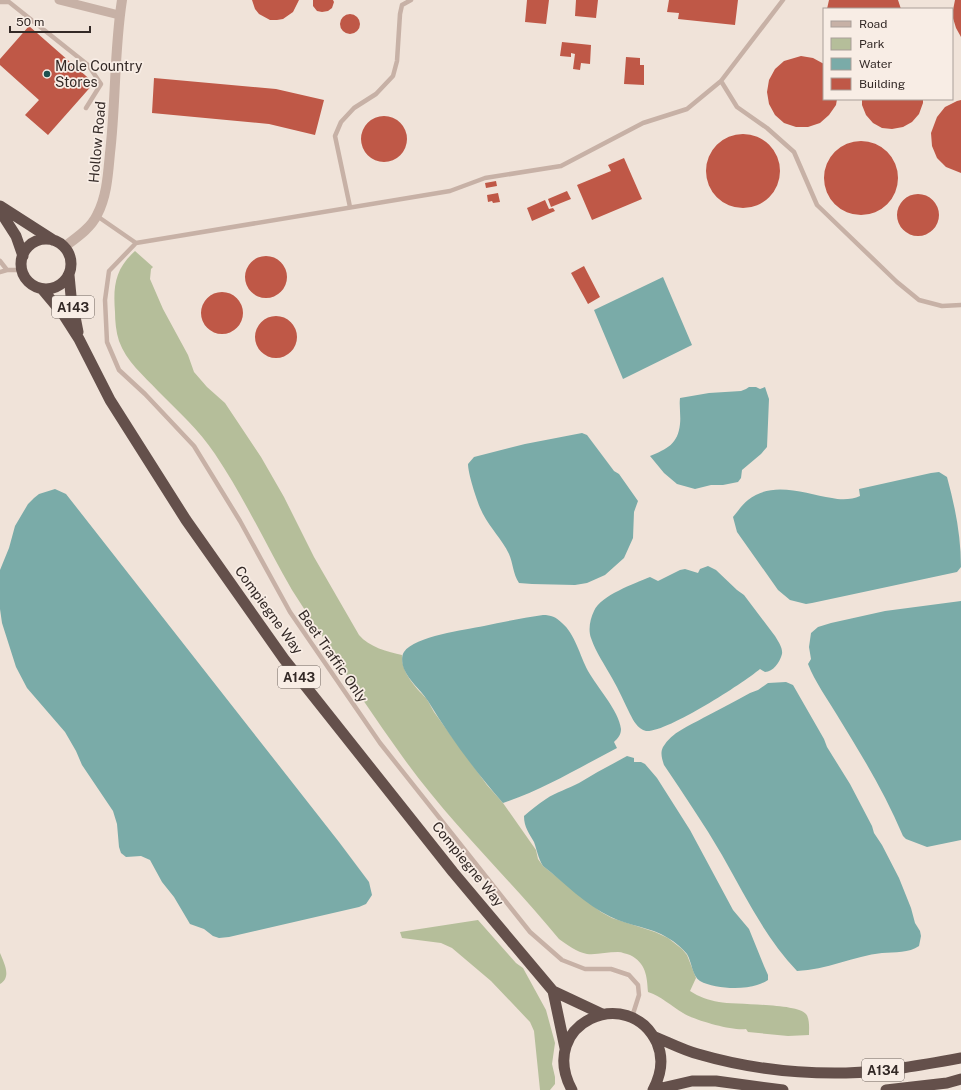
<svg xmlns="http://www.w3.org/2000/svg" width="961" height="1090" font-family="'Public Sans',sans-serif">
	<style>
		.green { fill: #b5be9a }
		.water { fill: #7aaba8 }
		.building { fill: #bf5847 }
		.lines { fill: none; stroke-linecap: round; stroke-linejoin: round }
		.service { stroke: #c7b1a6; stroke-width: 4.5 }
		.minor { stroke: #c7b1a6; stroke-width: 9 }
		.tertiary { stroke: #c7b1a6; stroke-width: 10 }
		.trunk { stroke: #64504b; stroke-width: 11 }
		.poi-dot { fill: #1e5250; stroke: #f8ede5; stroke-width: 1.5 }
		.labels { text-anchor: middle; stroke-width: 3.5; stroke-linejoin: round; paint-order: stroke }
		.shield { fill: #f8ede5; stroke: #6e645f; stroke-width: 1 }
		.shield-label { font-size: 13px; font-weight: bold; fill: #332926 }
		.poi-label { font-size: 14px; fill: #332926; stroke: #f8ede5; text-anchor: start }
		.street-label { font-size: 14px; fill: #332926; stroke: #f8ede5 }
	</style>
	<rect width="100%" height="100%" fill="#f0e3d9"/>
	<!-- green -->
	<path class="green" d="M 135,251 L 153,267 L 151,269 L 150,279 L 163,309 L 188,355 L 194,372 L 207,387 L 225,403 L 261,457 L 284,497 L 314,557 L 359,635 C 369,647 388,652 402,655 C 401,672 415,687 426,698 C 429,702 431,707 434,712 L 487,785 L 503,803 L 536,850 L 538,859 L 543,866 L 601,912 L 612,918 L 655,932 L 668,938 L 682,949 L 687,955 L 696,978 L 690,991 C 699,997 708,1000 719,1002 C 735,1005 797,1003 806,1014 C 810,1019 809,1029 809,1035 L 788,1036 L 748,1032 L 746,1029 C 732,1031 694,1020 683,1013 C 671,1006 661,996 648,992 C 647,976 646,963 630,955 C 626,954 622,952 618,952 C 607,952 597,955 587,954 C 577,952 567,945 559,939 C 508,877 449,822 402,756 C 376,720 352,684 329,647 C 317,628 304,609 292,590 C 266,545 244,497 215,454 C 199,430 178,411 158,391 C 144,376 126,361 119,341 C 116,332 115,321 115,312 C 113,286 115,269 135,251 Z
		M 478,920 L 516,963 L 523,968 L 546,1010 L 555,1043 L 552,1064 L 555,1077 L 555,1084 L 550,1090 L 540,1090 L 534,1031 L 530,1022 L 491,981 L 452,948 L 441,943 L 402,938 L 400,932 Z
		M 0,953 C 4,963 12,977 0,984 Z"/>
	<!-- water -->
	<path class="water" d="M 663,277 L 692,345 L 623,379 L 594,310 Z
		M 749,387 L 756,387 L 760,389 L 765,387 L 769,399 L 767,447 L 761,454 L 742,470 L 741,478 L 738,482 L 723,485 L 711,485 L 695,489 L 677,484 L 664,473 L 650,456 C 667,449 678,444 680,424 C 681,415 679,407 680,398 L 709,393 L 741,391 L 746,389 Z
		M 582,433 L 587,435 L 614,471 L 619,474 L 638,501 L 634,512 L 633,538 L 624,558 L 605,575 L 587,583 L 575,585 L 532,584 L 519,583 C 513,574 513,563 509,554 C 502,539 490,528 483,514 C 478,505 468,474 468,464 L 474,457 L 525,444 Z
		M 939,472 L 947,477 C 955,506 961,536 961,567 L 957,572 L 812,603 L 806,604 L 790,600 L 778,590 L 737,532 L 733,517 C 738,511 742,505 748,500 C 773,480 805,494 832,498 C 840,500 852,500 860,496 L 859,489 L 931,473 Z
		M 55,489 L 66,494 L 339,842 L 369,882 L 372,895 L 366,904 L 359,907 L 229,937 L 219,938 L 213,936 L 204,929 L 190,924 L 174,897 L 162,882 L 150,860 L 141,856 L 126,857 L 121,853 L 119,847 L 117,824 L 113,811 L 82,765 L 76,751 L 65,732 L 27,688 L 16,667 L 2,623 L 0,609 L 0,570 L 9,548 L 15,526 L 28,504 L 34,498 L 39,494 Z
		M 708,566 L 716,570 L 737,590 L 744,595 L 775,636 C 778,641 783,648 782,654 C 780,662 773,672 765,672 L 760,669 C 742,684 666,733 646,731 C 642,730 638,727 636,724 C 633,721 632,717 630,714 C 624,702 619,690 612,678 C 605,665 596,653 591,638 C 588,630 590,619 594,611 C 601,595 634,584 650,577 L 658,581 L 680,570 L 685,569 L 698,573 L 700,569 Z
		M 961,601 L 961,840 L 927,847 L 906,839 L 903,836 C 885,793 861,754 837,715 C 827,698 815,682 808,664 L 811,659 L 809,647 L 811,633 L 818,627 L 831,623 L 885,611 Z
		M 543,615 C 551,615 556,617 562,623 C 575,634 580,656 588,671 C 597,687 619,711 621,729 C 621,735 618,738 614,742 L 617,748 C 580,767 543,790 503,803 C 475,771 450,737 428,701 C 421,690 409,681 404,669 C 402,664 401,656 404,652 C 415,636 465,630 484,626 C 503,622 523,618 543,615 Z
		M 786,682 L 793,685 L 824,739 L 827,747 L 850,784 L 872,826 L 874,833 L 882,845 L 899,878 L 911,908 L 915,923 L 920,931 L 921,936 L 919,946 C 909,953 895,952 882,953 C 854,956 826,970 797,971 C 765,938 745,895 722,855 C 704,824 684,795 664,765 C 662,759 660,753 663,747 C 672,732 689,726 703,718 C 719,710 735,701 750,693 L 758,690 L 768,683 Z
		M 627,756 L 634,758 L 634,762 L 641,762 L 645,764 L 657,778 L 690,830 L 733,910 L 749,929 L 764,966 L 768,975 L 768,980 C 765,982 761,984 757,985 C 743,990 714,989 700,981 C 692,976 692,962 687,954 C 682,948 675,942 668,938 C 651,927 629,926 611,917 C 585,905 565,883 543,866 C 538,858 537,850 534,842 C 529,833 524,827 524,816 C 531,810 538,804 546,799 C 556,792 568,789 579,783 C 595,773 611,765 627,756 Z"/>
	<!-- building -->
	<path class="building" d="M 252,0 L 299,0 L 293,12 L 283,19 L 277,20 L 270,20 L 259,14 L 255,9 Z
		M 313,0 L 333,0 L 334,2 L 332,8 L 328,11 L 322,12 L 317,11 L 313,6 Z
		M 527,0 L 549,0 L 546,24 L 525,22 Z
		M 576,0 L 598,0 L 596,18 L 575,16 Z
		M 669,0 L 738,0 L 735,25 L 678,19 L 679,13 L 667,12 Z
		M 829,0 L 898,0 L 901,9 L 827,9 Z
		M 955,0 L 961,0 L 961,37 L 956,28 L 952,15 Z
		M340 24a10 10 0 1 1 20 0a10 10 0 1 1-20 0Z
		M 29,26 L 94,83 L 48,135 L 25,115 L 39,100 L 0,65 L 0,59 Z
		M 562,42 L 591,45 L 590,64 L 581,63 L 580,70 L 573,69 L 575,54 L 571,53 L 571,57 L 560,56 Z
		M 801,56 L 813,58 L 824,64 L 824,99 L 837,99 L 836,105 L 829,115 L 820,123 L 808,127 L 796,127 L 784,123 L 775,115 L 769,104 L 767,92 L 769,80 L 775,69 L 784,61 Z
		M 626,57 L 640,58 L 640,65 L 644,65 L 644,85 L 624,84 Z
		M 154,78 L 276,89 L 324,100 L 315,135 L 269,124 L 152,113 Z
		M 862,99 L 923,99 L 923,103 L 919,114 L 912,122 L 903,127 L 892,129 L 882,128 L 873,123 L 866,115 L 862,105 Z
		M 961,100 L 961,173 L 946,167 L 937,158 L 932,146 L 931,133 L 937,117 L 945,107 L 957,101 Z
		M361 139a23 23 0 1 1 46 0a23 23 0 1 1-46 0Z
		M706 171a37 37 0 1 1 74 0a37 37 0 1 1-74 0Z
		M824 178a37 37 0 1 1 74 0a37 37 0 1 1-74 0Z
		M 624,158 L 642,199 L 592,220 L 577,185 L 611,171 L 608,165 Z
		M 496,181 L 497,186 L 486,188 L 485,183 Z
		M 567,191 L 571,199 L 551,207 L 548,199 Z
		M 498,193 L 500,202 L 493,203 L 492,201 L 488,202 L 487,195 Z
		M897 215a21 21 0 1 1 42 0a21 21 0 1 1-42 0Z
		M 545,200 L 549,209 L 553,208 L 555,211 L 532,221 L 527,208 Z
		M245 277a21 21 0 1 1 42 0a21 21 0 1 1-42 0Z
		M 584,266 L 600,297 L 588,304 L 571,273 Z
		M201 313a21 21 0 1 1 42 0a21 21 0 1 1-42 0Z
		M255 337a21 21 0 1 1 42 0a21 21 0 1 1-42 0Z"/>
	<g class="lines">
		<!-- service -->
		<path class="service" d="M 0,2 L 9,2 L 88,65 L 101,84 L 86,108
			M 721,81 L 737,107 L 767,128 L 794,152 L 817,205 L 897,282 L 919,300 L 942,306 L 961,305
			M 350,207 L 335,136 L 341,122 L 354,108 L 376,94 L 393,76 L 397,61 L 400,14 L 402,5 L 411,0
			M 97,216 L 136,243 L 450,191 L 485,178 L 561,166 L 643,123 L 687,109 L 721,81 L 783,0
			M 136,243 L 109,271 L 105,300 L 107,342 L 119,370 L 145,394 L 194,446 L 240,521 L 290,612 L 380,743 L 530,932 L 562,960 L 585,969 L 611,969 L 629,975 L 638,985 L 639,995 L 632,1017
			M 0,261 L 7,270 L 22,270
			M 0,272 L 7,270"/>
		<!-- minor -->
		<path class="minor" d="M 59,0 L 119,15"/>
		<!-- tertiary -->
		<path class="tertiary" d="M 64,247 C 76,238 91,228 97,215 C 107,196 108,174 110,153 C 116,102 114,51 122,0"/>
		<!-- trunk -->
		<path class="trunk" d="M 0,206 L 53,240
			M 0,211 L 16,236 L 23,256
			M21 264a25 25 0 1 1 50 0a25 25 0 1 1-50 0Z
			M 69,275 L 71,296 L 78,332
			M 42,289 L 63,314 L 79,339 L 110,400 L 186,520 L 284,659 L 453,872 L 553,991 L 602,1014
			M 553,991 L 565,1048
			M 653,1036 C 668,1042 683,1050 698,1054 C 746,1068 797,1074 846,1073 C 885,1072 923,1065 961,1058
			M 572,1090 C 536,1023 629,983 657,1043 C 664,1059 661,1075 653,1090
			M 653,1090 L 692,1081 L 716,1081 L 783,1090
			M 886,1090 L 947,1083 L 961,1079"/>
	</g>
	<!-- markers -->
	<circle class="poi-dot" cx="47" cy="74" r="4"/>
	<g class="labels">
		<!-- shield labels -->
		<g class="shield">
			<rect x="52" y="296" width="42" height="22" rx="3"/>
			<rect x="278" y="666" width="42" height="22" rx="3"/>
			<rect x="862" y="1059" width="42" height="22" rx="3"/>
		</g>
		<g class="shield-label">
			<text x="73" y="312">A143</text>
			<text x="299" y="682">A143</text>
			<text x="883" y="1075">A134</text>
		</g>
		<!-- poi labels -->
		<g class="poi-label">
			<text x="55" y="71">Mole Country<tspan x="55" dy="16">Stores</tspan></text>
		</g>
		<!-- street labels -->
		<g class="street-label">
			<text transform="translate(97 142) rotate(-85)" y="5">Hollow Road</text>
			<text transform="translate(269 610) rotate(54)" y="5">Compiegne Way</text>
			<text transform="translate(333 656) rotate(55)" y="5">Beet Traffic Only</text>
			<text transform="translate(468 864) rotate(51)" y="5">Compiegne Way</text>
		</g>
	</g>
	<!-- legend -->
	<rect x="823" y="8" width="130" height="92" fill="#f8ede5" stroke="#a99f99"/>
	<rect x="831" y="21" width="20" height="6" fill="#c7b1a6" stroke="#a99f99"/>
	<text x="859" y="28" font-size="12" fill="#332926">Road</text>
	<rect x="831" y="38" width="20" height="12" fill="#b5be9a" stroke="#a99f99"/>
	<text x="859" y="48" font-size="12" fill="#332926">Park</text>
	<rect x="831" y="58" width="20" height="12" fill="#7aaba8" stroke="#a99f99"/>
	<text x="859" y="68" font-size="12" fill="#332926">Water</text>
	<rect x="831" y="78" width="20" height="12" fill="#bf5847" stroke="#a99f99"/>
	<text x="859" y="88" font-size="12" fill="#332926">Building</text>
	<!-- scale -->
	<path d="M10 26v6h80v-6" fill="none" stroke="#332926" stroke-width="2"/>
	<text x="16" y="26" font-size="12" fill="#332926" stroke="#f8ede5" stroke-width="3" paint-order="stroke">50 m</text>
</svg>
